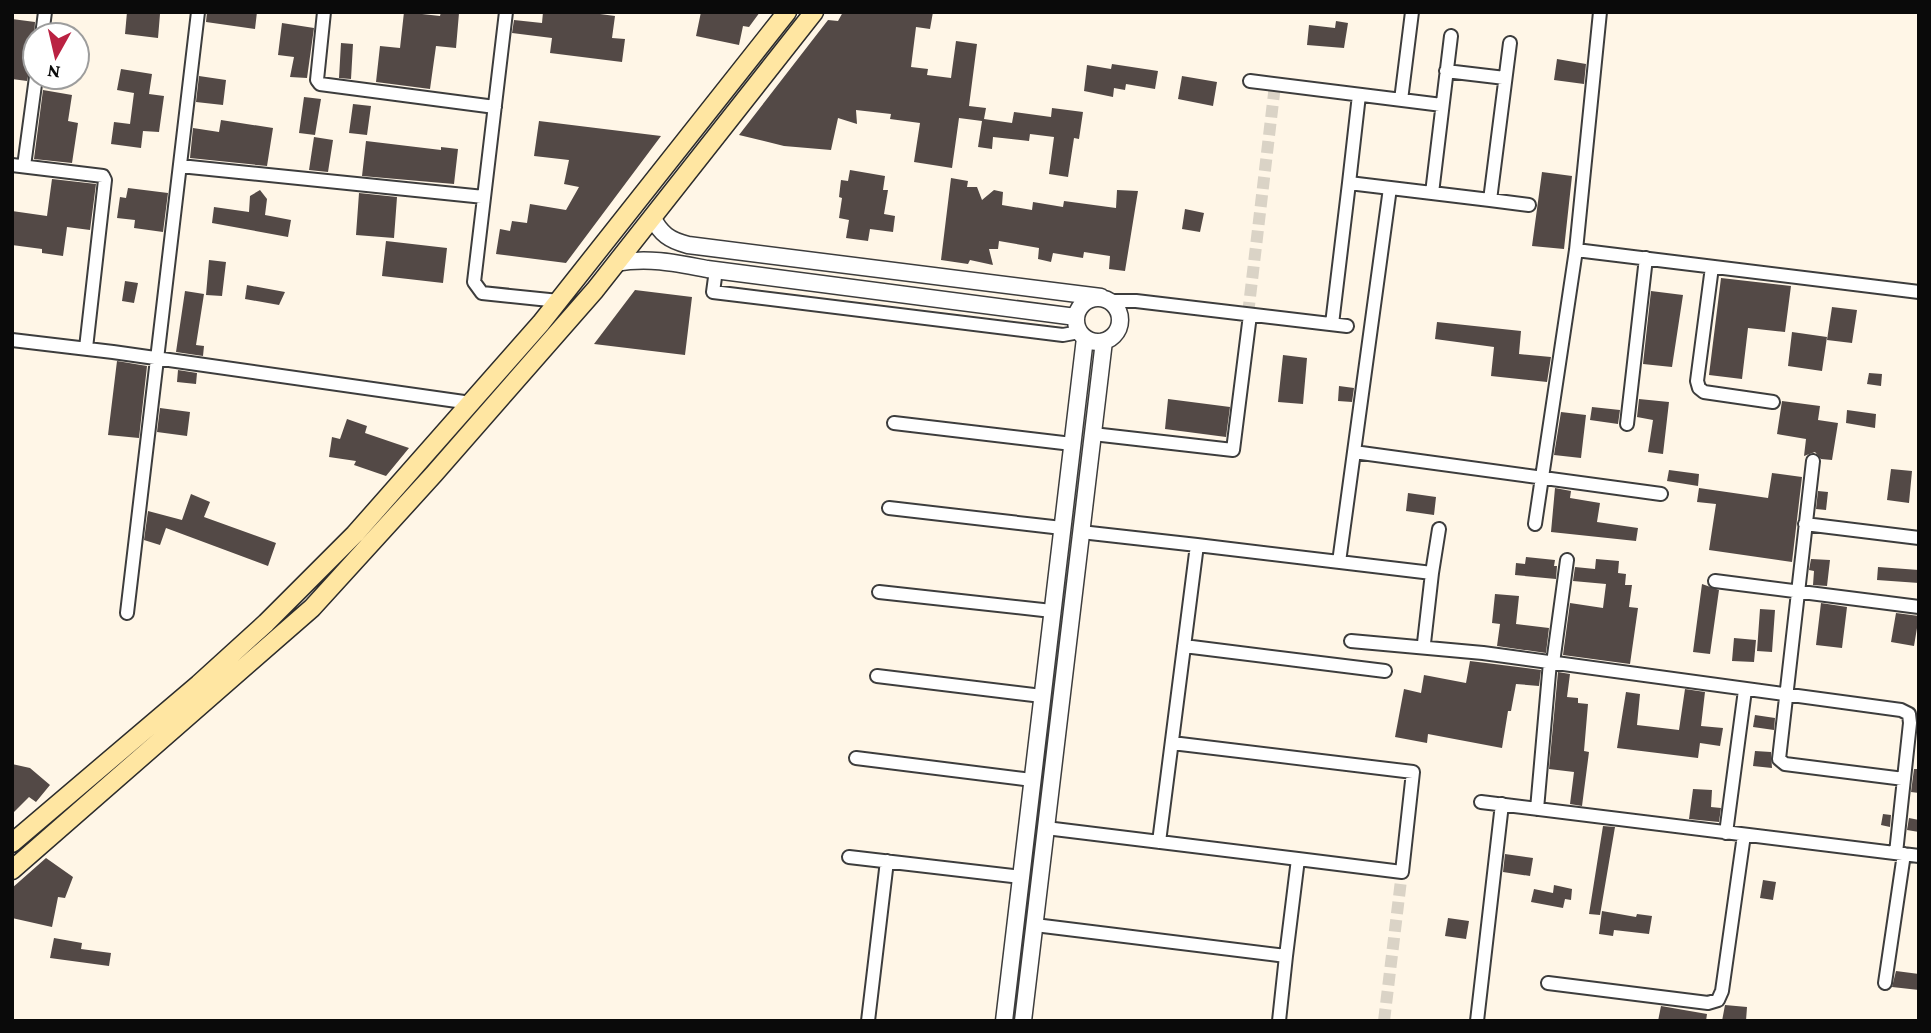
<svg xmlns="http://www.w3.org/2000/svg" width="1931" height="1033" font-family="'Crimson Pro',serif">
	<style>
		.building { fill: #534946 }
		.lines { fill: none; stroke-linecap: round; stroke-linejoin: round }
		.minor-tunnel { stroke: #dad3c6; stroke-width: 12; stroke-dasharray: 12 6; stroke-linecap: butt }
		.minor-casing { stroke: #3d3d3d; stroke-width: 16 }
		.tertiary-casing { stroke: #3d3d3d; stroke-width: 19 }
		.secondary-casing { stroke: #2c2c2c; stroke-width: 21 }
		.minor { stroke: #fff; stroke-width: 12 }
		.tertiary { stroke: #fff; stroke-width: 16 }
		.secondary { stroke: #ffe6a2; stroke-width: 18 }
	</style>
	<rect width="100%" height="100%" fill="#fff6e7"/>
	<!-- building -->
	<path class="building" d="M 127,12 L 160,14 L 158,38 L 125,34 Z
		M 207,12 L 257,12 L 255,29 L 206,22 Z
		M 404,12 L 440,16 L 441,12 L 459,13 L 456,48 L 436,46 L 430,89 L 376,82 L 380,46 L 400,48 Z
		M 543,12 L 585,12 L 615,16 L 612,38 L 625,39 L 622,62 L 550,53 L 552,38 L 512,33 L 514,20 L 542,23 Z
		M 701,12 L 760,12 L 749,27 L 743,26 L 739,45 L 696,36 Z
		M 843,12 L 933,12 L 930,29 L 916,27 L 911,67 L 928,69 L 927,75 L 951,78 L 956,41 L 977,44 L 969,106 L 986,108 L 984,119 L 1012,123 L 1014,112 L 1051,117 L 1052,108 L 1083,112 L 1079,139 L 1074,138 L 1068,177 L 1049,174 L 1054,137 L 1030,134 L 1029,141 L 993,137 L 992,149 L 978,147 L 982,121 L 959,118 L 952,168 L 914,162 L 920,123 L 890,119 L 891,114 L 856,110 L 857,124 L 838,118 L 831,150 L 784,146 L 739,135 L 828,20 L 838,21 Z
		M 12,19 L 35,22 L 32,69 L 29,72 L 27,81 L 12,79 Z
		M 1336,21 L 1348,23 L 1344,48 L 1307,45 L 1309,25 L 1335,28 Z
		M 282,23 L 314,28 L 307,78 L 290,77 L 294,57 L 278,55 Z
		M 341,43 L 353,44 L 351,79 L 339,78 Z
		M 1557,59 L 1586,64 L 1584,84 L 1554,80 Z
		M 1112,64 L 1158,71 L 1155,89 L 1126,84 L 1125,90 L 1114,88 L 1113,97 L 1084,91 L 1087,65 L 1111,69 Z
		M 121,69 L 152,74 L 149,94 L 164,96 L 159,132 L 143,131 L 141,148 L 111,144 L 114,122 L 130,124 L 134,93 L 117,90 Z
		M 199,76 L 226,80 L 223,105 L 196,102 Z
		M 1182,76 L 1217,82 L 1213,106 L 1178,99 Z
		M 43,90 L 72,95 L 68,121 L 78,123 L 72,163 L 34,159 Z
		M 304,97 L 321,99 L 315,135 L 299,133 Z
		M 353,104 L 371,106 L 367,135 L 349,133 Z
		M 221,120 L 273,128 L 267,166 L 190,158 L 193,128 L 219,132 Z
		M 539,121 L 661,136 L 566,263 L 496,254 L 500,229 L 510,231 L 512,221 L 527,223 L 530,204 L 566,210 L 579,187 L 564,184 L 569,160 L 534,156 Z
		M 314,137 L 333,140 L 328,172 L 309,170 Z
		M 366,141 L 441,150 L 441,147 L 458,149 L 454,184 L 362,176 Z
		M 850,170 L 885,176 L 883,190 L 888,190 L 884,214 L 895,216 L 893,232 L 870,229 L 868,241 L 846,238 L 849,220 L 839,218 L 842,198 L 839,197 L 841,180 L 848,181 Z
		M 1542,172 L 1572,176 L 1564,249 L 1532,246 Z
		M 951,178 L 968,181 L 967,187 L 977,187 L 982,200 L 994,190 L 1003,192 L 1002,205 L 1032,210 L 1033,202 L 1063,207 L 1064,201 L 1116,208 L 1117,190 L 1138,191 L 1125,271 L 1109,269 L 1110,256 L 1084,252 L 1083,258 L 1053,253 L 1051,262 L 1038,259 L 1039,248 L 999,241 L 998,249 L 989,249 L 993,265 L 970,260 L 968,264 L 941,260 Z
		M 52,179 L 96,184 L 90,230 L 67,227 L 63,256 L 42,253 L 42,249 L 12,245 L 12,211 L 47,216 Z
		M 128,188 L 168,193 L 163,232 L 134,228 L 135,220 L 117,218 L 120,197 L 126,198 Z
		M 260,190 L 267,199 L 265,215 L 291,220 L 288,237 L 212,223 L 214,207 L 249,212 L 250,196 Z
		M 359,193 L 397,197 L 394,238 L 356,235 Z
		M 1185,209 L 1204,213 L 1200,232 L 1182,229 Z
		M 386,241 L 447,248 L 443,283 L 382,276 Z
		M 209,260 L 226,262 L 222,296 L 206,295 Z
		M 1721,278 L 1791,286 L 1785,332 L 1748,328 L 1742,379 L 1709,375 Z
		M 125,281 L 138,283 L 134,303 L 122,301 Z
		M 247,285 L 285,292 L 279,305 L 245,299 Z
		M 635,290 L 692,297 L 685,355 L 594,344 Z
		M 185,291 L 204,294 L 196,345 L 204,346 L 203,356 L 176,352 Z
		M 1651,291 L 1683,295 L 1672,367 L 1643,364 Z
		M 1832,307 L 1857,310 L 1852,343 L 1827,340 Z
		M 1437,322 L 1521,331 L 1519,354 L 1551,357 L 1547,382 L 1491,376 L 1494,347 L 1435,339 Z
		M 1792,332 L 1827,337 L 1822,371 L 1788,366 Z
		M 1283,355 L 1307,358 L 1303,404 L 1278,402 Z
		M 117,361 L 147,366 L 139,438 L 108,435 Z
		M 178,370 L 197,373 L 196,384 L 177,382 Z
		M 1869,373 L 1882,374 L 1881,386 L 1867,384 Z
		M 1339,386 L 1354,388 L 1352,402 L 1338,401 Z
		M 1168,399 L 1230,407 L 1226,437 L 1165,429 Z
		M 1639,399 L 1669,402 L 1663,454 L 1648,452 L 1653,420 L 1637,417 Z
		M 1782,401 L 1820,406 L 1818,420 L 1838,423 L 1832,460 L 1821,459 L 1815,452 L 1804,456 L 1806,439 L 1777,434 Z
		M 1592,407 L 1620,410 L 1618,424 L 1590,420 Z
		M 160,408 L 190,412 L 187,436 L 157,432 Z
		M 1847,410 L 1876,414 L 1875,428 L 1846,423 Z
		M 1561,412 L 1586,415 L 1581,458 L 1554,455 Z
		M 347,419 L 367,426 L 365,433 L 409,448 L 386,476 L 354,465 L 356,461 L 329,457 L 332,437 L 340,439 Z
		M 1891,469 L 1912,471 L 1909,503 L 1887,500 Z
		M 1669,470 L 1699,474 L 1698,486 L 1667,481 Z
		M 1772,473 L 1802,477 L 1792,562 L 1709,550 L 1716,504 L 1697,502 L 1699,488 L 1768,498 Z
		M 1555,488 L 1571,491 L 1570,498 L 1600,503 L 1597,522 L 1638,528 L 1636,541 L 1551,532 Z
		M 1818,491 L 1828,492 L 1826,510 L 1816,509 Z
		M 1408,493 L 1436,497 L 1434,515 L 1406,511 Z
		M 191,494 L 210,502 L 204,517 L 276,543 L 268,566 L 166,528 L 160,545 L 144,540 L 148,511 L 182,520 Z
		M 1526,557 L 1555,560 L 1554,566 L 1557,566 L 1556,579 L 1515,575 L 1516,563 L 1525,564 Z
		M 1596,559 L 1619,561 L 1618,573 L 1626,574 L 1625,585 L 1632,585 L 1629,607 L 1638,608 L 1630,664 L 1563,655 L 1570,603 L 1603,608 L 1606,584 L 1573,581 L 1575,567 L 1595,569 Z
		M 1811,559 L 1830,560 L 1827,586 L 1813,585 L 1814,571 L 1809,570 Z
		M 1878,567 L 1919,570 L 1919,583 L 1877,580 Z
		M 1702,584 L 1719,590 L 1710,654 L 1693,652 Z
		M 1495,594 L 1519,596 L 1516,624 L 1549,628 L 1546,653 L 1497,646 L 1500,624 L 1492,623 Z
		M 1821,603 L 1847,607 L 1842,648 L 1816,645 Z
		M 1760,609 L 1775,610 L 1772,652 L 1757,651 Z
		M 1896,613 L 1919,616 L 1914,646 L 1891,642 Z
		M 1734,638 L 1756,640 L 1754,662 L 1732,661 Z
		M 1470,661 L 1541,670 L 1539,686 L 1516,684 L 1511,711 L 1508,711 L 1502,748 L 1428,734 L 1427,743 L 1395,737 L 1404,689 L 1421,693 L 1424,675 L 1466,683 Z
		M 1558,672 L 1570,674 L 1567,697 L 1578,698 L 1578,703 L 1588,704 L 1584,751 L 1589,752 L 1582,806 L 1570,804 L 1574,772 L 1549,769 Z
		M 1685,689 L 1705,692 L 1701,726 L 1723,728 L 1720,746 L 1700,743 L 1698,758 L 1617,748 L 1626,692 L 1640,694 L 1637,725 L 1679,730 Z
		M 1755,715 L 1775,718 L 1774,730 L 1753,727 Z
		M 1755,751 L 1771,752 L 1772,768 L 1753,766 Z
		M 12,764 L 30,768 L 50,785 L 36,802 L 29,797 L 12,814 Z
		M 1914,769 L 1919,769 L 1919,793 L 1911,792 Z
		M 1693,789 L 1712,790 L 1711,807 L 1721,808 L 1719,822 L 1689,819 Z
		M 1883,814 L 1891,815 L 1890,827 L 1881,825 Z
		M 1909,818 L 1919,820 L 1919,832 L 1907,830 Z
		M 1603,826 L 1615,827 L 1600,915 L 1589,914 Z
		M 1505,854 L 1533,858 L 1530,876 L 1503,872 Z
		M 46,858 L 73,877 L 65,898 L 58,897 L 52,927 L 12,918 L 12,888 Z
		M 1763,880 L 1776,882 L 1773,900 L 1760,898 Z
		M 1554,885 L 1572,889 L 1571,900 L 1565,899 L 1563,908 L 1531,902 L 1534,889 L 1553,893 Z
		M 1602,911 L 1636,917 L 1637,914 L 1652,916 L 1649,934 L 1614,930 L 1613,936 L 1599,934 Z
		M 1448,918 L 1469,921 L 1466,939 L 1445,936 Z
		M 54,938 L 82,943 L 81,949 L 111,953 L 109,966 L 50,958 Z
		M 1896,971 L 1919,974 L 1919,990 L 1892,987 Z
		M 1725,1005 L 1747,1007 L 1746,1021 L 1722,1021 Z
		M 1661,1006 L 1707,1014 L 1706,1021 L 1658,1021 Z"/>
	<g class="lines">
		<!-- minor-tunnel -->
		<path class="minor-tunnel" d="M 1248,314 L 1275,85
			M 1384,1021 L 1402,872"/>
		<defs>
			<path id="minor" d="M 324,12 L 317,80 L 320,84 L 495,107
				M 506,12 L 474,282 L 482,293 L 559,301
				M 42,35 L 45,12
				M 1510,43 L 1490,200 L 1529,205
				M 1446,71 L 1505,78
				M 1250,81 L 1442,105
				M 1359,95 L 1349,183 L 1432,193 L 1451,36
				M 1401,100 L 1412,12
				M 12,165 L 103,176 L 105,180 L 86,348
				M 24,166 L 36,77
				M 180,166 L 484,197
				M 1432,193 L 1490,200
				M 1576,250 L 1919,292
				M 1712,267 L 1697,381 L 1699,388 L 1704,392 L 1773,402
				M 716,270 L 713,292 L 1063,335 L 1079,332
				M 1110,301 L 1136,301 L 1347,326
				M 1332,324 L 1349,183
				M 12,340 L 113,352 L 471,403
				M 894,423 L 1072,444
				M 1627,424 L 1646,258
				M 1093,434 L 1233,450 L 1250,315
				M 1354,452 L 1661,494
				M 1813,461 L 1779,759 L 1785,764 L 1904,779
				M 889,508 L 1062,528
				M 1535,524 L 1576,250 L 1600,12
				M 1805,524 L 1919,538
				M 1081,532 L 1197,545 L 1159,842
				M 1197,545 L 1432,573 L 1424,643
				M 1339,562 L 1390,188
				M 1432,573 L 1439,529
				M 1715,581 L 1919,607
				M 879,592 L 1052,611
				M 127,613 L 198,12
				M 1351,641 L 1483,653 L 1901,710 L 1909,714 L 1910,723 L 1896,853
				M 1184,646 L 1385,671
				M 1553,663 L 1567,560
				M 877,676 L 1042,696
				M 1172,743 L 1413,772 L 1402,872 L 1298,859
				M 856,758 L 1032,780
				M 1481,802 L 1919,856
				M 1537,809 L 1550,662
				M 1726,833 L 1745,690
				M 849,857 L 1021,877
				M 1035,925 L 1286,956 L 1298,859 L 1046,828
				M 1548,983 L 1708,1003 L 1718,1000 L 1722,991 L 1744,835
				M 1885,983 L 1904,854
				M 868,1021 L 887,861
				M 1279,1021 L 1286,956
				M 1477,1021 L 1502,804"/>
			<path id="tertiary" d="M 652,217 C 661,234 669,240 688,245 L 1101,297
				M 616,263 C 648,257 676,263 707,269 L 1076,317
				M1076 320a22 22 0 1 1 44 0a22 22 0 1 1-44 0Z
				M 1004,1021 L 1085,338
				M 1023,1021 L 1104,341"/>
			<path id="secondary" d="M 12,843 L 199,684 L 266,623 L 355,534 L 541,323 L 787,12
				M 12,870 L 312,608 L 434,474 L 595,290 L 814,12"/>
		</defs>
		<!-- minor casing -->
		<use href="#minor" class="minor-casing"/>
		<!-- tertiary casing -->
		<use href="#tertiary" class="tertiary-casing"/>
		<!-- secondary casing -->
		<use href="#secondary" class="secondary-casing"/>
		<!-- minor -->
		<use href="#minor" class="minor"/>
		<!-- tertiary -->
		<use href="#tertiary" class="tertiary"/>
		<!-- secondary -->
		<use href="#secondary" class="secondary"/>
	</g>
	<!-- border -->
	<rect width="1931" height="1033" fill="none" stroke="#0a0a0a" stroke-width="28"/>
	<!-- north arrow -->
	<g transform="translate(56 56) rotate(188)"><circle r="33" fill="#ffffff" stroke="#9d9d9d" stroke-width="2"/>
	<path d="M0-5L12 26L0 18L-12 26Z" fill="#ba2242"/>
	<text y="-10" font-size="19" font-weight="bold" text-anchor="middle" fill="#0a0a0a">N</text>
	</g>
</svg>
